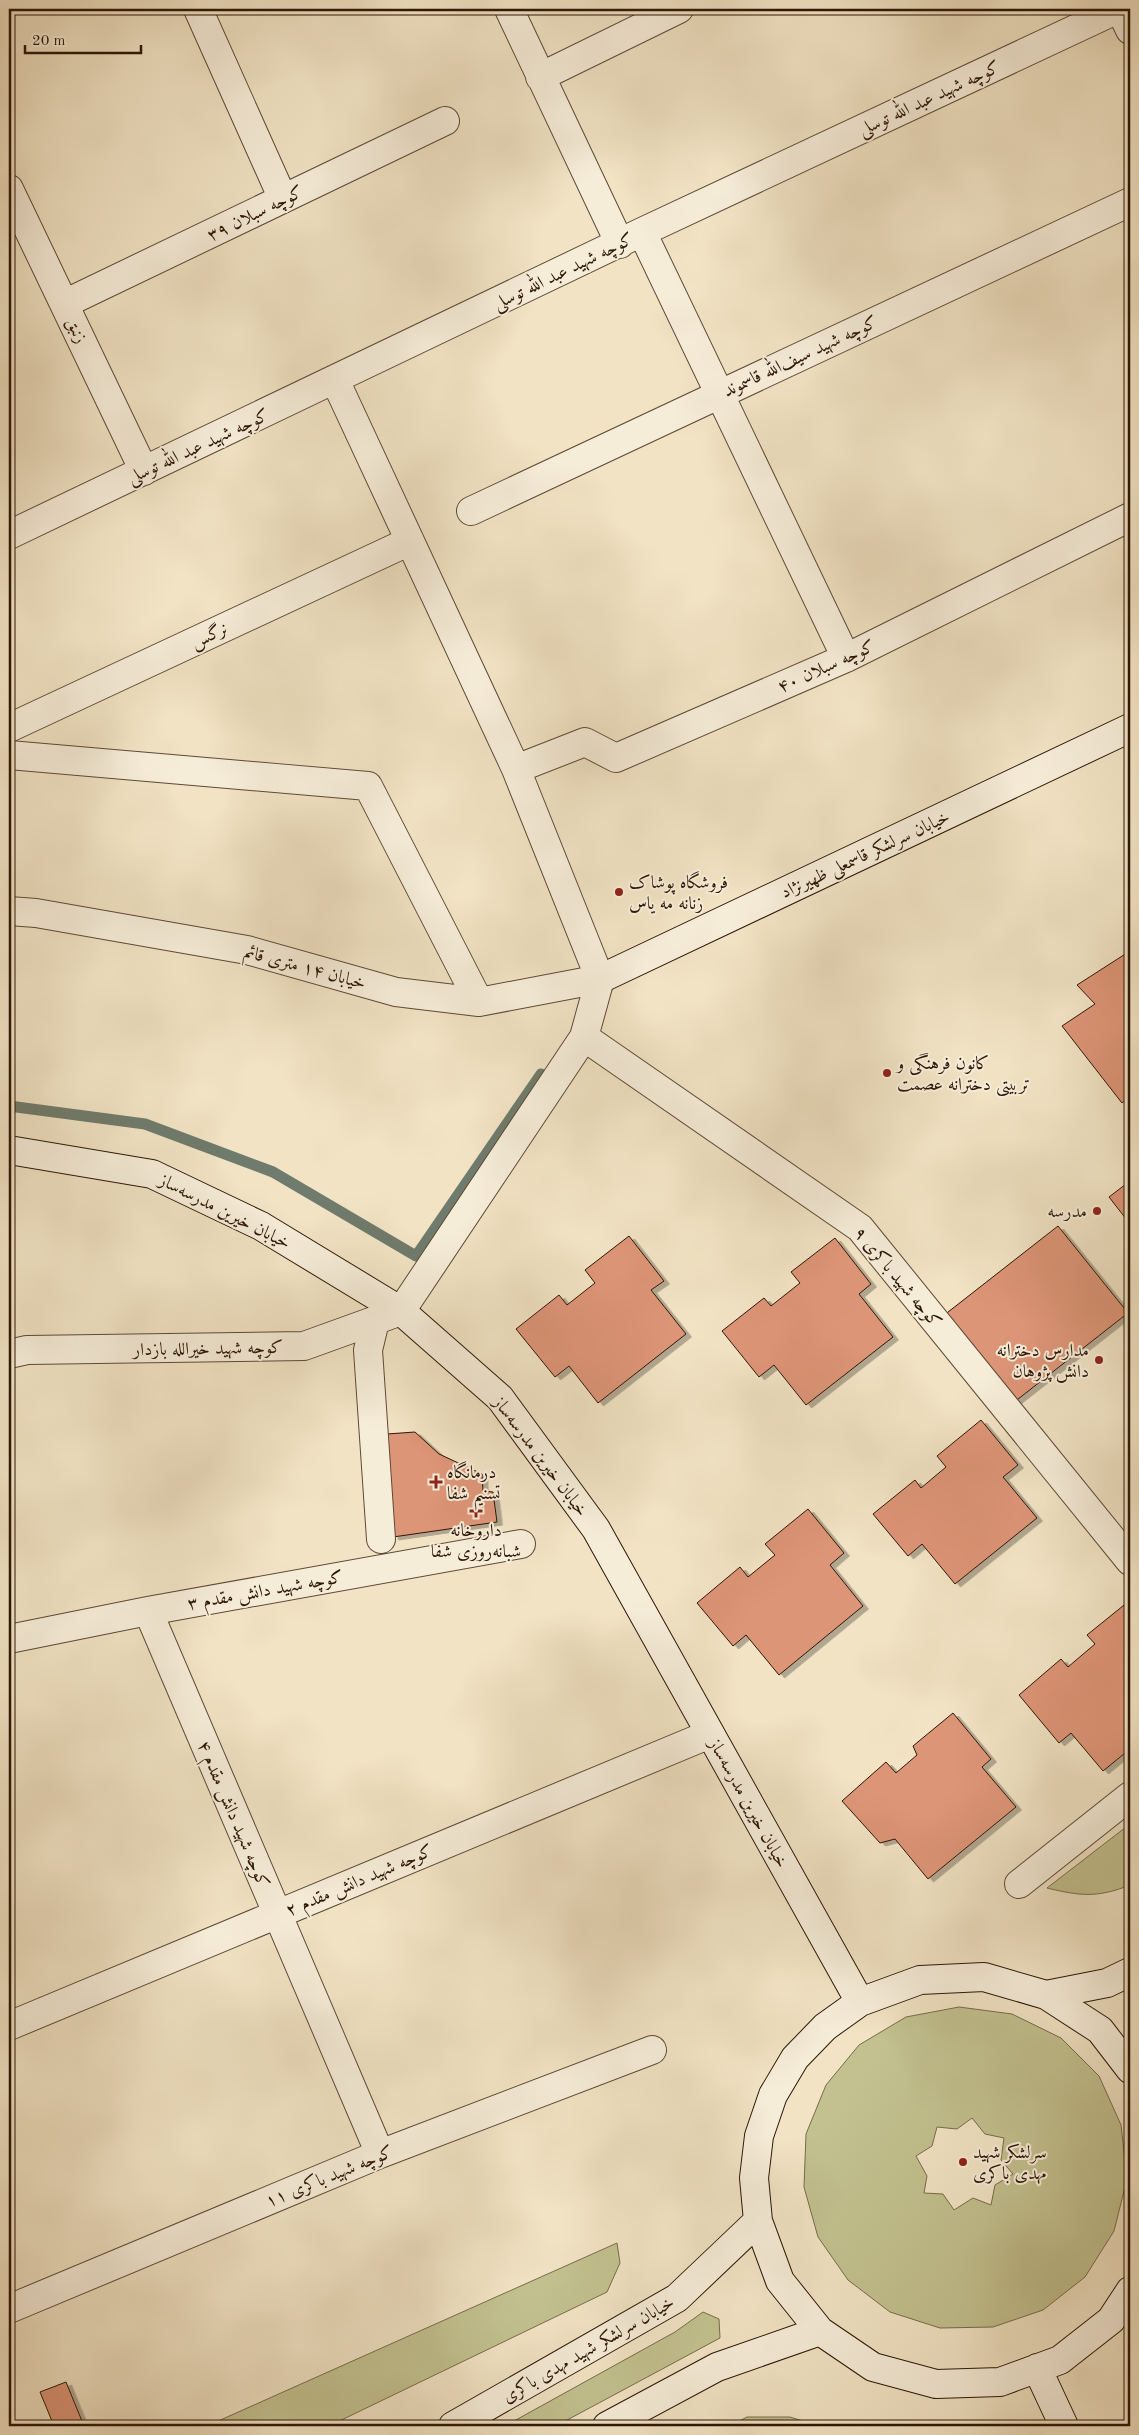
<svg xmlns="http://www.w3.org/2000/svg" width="1139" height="2435" font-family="'Old Standard TT',Amiri,serif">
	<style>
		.green { fill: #c2c18f; stroke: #786c4a; fill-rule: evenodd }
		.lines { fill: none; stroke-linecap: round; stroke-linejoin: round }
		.stream { stroke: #6f7b6c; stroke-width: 11 }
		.building { fill: #dd9577; stroke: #2d1606; filter: url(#shadow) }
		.street-casing { stroke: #5e4936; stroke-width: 30 }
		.secondary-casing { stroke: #2d1606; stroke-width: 30 }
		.street { stroke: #f6edd9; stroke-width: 28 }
		.secondary { stroke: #f6edd9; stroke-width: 28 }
		.poi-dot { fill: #8f2418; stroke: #f6edd9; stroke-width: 2 }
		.labels { text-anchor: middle; stroke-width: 4; stroke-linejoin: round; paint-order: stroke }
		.street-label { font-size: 18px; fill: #2d1606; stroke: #f6edd9 }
		.poi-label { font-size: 18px; fill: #2d1606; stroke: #f6edd9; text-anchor: start }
	</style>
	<defs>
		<filter id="shadow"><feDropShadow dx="5.5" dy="3" stdDeviation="0" flood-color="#0004"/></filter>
	</defs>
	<rect width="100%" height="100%" fill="#f1e3c4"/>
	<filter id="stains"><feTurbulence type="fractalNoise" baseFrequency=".004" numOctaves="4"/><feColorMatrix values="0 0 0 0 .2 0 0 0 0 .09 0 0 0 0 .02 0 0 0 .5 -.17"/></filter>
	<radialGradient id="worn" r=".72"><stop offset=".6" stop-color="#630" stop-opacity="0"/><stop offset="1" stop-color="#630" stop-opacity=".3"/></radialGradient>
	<!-- green -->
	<path class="green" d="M 1130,1824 L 1130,1885 C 1098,1898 1080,1896 1047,1888 Z
		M 959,2007 L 1012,2014 L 1061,2038 L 1099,2076 L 1121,2125 L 1127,2179 L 1114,2231 L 1085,2277 L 1043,2310 L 993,2327 L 940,2328 L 890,2312 L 848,2280 L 818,2237 L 804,2187 L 806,2134 L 826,2085 L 859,2045 L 906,2017 ZM 972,2118 L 985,2134 L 1004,2138 L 1001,2160 L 1013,2174 L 995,2185 L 991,2205 L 973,2198 L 954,2210 L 943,2194 L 924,2193 L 927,2176 L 916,2156 L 932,2146 L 937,2127 L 957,2129 Z
		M 617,2243 L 620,2263 L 607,2292 L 329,2426 L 207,2426 Z
		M 703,2312 L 719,2319 L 720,2338 L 556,2426 L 505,2426 L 675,2332 Z
		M 747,2417 L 790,2417 L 819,2426 L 730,2426 Z"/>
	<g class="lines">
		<!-- stream -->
		<path class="stream" d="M 9,1106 L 145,1124 L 273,1172 L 416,1256 L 541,1074"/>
	</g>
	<!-- building -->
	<path class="building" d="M 1130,951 L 1130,1096 L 1122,1103 L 1062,1026 L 1095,1004 L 1077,985 Z
		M 1130,1181 L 1130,1224 L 1109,1197 Z
		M 1058,1226 L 1128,1313 L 1013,1403 L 943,1316 Z
		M 629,1236 L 664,1281 L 651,1290 L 686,1334 L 598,1403 L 569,1366 L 555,1377 L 516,1329 L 559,1295 L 567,1305 L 595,1283 L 585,1270 Z
		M 835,1238 L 871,1284 L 859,1294 L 893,1337 L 806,1405 L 774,1365 L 759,1377 L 722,1331 L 764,1298 L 771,1306 L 800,1283 L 791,1272 Z
		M 981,1420 L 1018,1465 L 1003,1477 L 1037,1518 L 955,1584 L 922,1544 L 908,1556 L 873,1514 L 915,1480 L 921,1488 L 946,1467 L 937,1456 Z
		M 415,1432 L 439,1454 L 482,1474 L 483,1491 L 493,1492 L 497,1522 L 393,1537 L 387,1434 Z
		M 808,1509 L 844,1553 L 830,1565 L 863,1606 L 779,1675 L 746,1635 L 733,1646 L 697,1603 L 740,1567 L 748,1577 L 775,1555 L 765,1544 Z
		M 1129,1601 L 1130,1749 L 1103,1771 L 1071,1733 L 1059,1743 L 1019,1695 L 1061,1659 L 1068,1667 L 1095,1644 L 1087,1635 Z
		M 953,1713 L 991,1759 L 982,1767 L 1016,1807 L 928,1879 L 895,1839 L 880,1843 L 842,1801 L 886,1762 L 896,1773 L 917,1755 L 913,1746 Z
		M 66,2382 L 84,2426 L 54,2426 L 40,2392 Z"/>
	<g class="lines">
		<defs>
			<path id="street" d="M 198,9 L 283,199
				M 509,9 L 620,244
				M 1120,9 L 1130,30
				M 540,77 L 679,9
				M 9,189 L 144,471
				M 642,232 L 846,658
				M 64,304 L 445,121
				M 471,511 L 1130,202
				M 9,535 L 642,232 L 1118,9
				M 9,728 L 410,541
				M 9,755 L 368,786 L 479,1002
				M 516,769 L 585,742 L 616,758 L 846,658 L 1130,517
				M 9,911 L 36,913 L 247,950 L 396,992 L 479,1002 L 600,979
				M 584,1037 L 860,1228 L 1130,1561
				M 375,1321 L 368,1350 L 381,1539
				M 9,1354 L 27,1350 L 304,1346 L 401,1311 L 584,1037 L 600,979 L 516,769 L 335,380
				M 148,1611 L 380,2154
				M 9,1639 L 148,1611 L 521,1544
				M 1019,1884 L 1130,1796
				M 9,2026 L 710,1734
				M 9,2309 L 380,2154 L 652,2050"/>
			<path id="secondary" d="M 600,979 L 1130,728
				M 9,1150 L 152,1174 L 261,1226 L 401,1311 L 500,1398 L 596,1529 L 860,2002
				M 1046,1995 L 1107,1983 L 1130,1972
				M 1130,2069 L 1100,2030 L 1046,1995 L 984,1977 L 920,1980 L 860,2002 L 825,2027 L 795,2058 L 773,2095 L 759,2136 L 754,2178 L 758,2221 L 780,2281 L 820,2331 L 873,2367 L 936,2384 L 1000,2382 L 1060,2360 L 1111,2320 L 1130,2291
				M 1037,2368 L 1064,2426
				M 453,2426 L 677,2298 L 758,2221
				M 607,2426 L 717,2367 L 820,2331"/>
		</defs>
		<!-- street casing -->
		<use href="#street" class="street-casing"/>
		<!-- secondary casing -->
		<use href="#secondary" class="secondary-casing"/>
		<!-- street -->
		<use href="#street" class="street"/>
		<!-- secondary -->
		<use href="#secondary" class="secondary"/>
	</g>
	<!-- markers -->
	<g class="poi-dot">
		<circle cx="619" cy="892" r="5"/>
		<circle cx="887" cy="1073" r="5"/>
		<circle cx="1097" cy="1211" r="5"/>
		<circle cx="1099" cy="1360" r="5"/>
		<path d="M433.5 1474.5h5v5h5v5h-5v5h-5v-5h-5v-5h5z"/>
		<path d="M473.5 1503.5h5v5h5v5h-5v5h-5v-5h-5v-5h5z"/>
		<circle cx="963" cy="2162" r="5"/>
	</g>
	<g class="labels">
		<!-- street labels -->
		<g class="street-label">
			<text transform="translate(929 98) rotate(-25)" y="6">کوچه شهید عبد الله توسلی</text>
			<text transform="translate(255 213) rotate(-26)" y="6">کوچه سبلان ۳۹</text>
			<text transform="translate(563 271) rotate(-26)" y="6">کوچه شهید عبد الله توسلی</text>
			<text transform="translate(77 330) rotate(64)" y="6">زنبق</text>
			<text transform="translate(800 356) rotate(-25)" y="6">کوچه شهید سیف‌الله قاسموند</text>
			<text transform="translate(198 446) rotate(-25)" y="6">کوچه شهید عبد الله توسلی</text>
			<text transform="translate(209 635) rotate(-25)" y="6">نرگس</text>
			<text transform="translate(826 666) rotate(-24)" y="6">کوچه سبلان ۴۰</text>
			<text transform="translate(865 854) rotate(-25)" y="6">خیابان سرلشکر قاسمعلی ظهیرنژاد</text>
			<text transform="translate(305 967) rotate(15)" y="6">خیابان ۱۴ متری قائم</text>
			<text transform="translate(225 1211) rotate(27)" y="6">خیابان خیرین مدرسه‌ساز</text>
			<text transform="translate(898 1277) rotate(50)" y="6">کوچه شهید باکری ۹</text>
			<text transform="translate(208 1348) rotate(-1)" y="6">کوچه شهید خیرالله بازدار</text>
			<text transform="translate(541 1456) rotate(53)" y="6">خیابان خیرین مدرسه‌ساز</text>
			<text transform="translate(265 1590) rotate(-10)" y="6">کوچه شهید دانش مقدم ۳</text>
			<text transform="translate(749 1803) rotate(61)" y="6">خیابان خیرین مدرسه‌ساز</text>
			<text transform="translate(234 1814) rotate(67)" y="6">کوچه شهید دانش مقدم ۴</text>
			<text transform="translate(359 1880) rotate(-23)" y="6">کوچه شهید دانش مقدم ۲</text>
			<text transform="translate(329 2176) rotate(-22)" y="6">کوچه شهید باکری ۱۱</text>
			<text transform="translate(588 2349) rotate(-30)" y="6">خیابان سرلشکر شهید مهدی باکری</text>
		</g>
		<!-- poi labels -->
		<g class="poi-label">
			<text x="629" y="888">فروشگاه پوشاک<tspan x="629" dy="21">زنانه مه یاس</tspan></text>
			<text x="897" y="1069">کانون فرهنگی و<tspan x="897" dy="21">تربیتی دخترانه عصمت</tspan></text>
			<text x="1087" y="1217" text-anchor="end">مدرسه</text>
			<text x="1089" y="1356" text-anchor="end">مدارس دخترانه<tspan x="1089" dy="21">دانش پژوهان</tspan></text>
			<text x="447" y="1478">درمانگاه<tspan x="447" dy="21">تسنیم شفا</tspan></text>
			<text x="476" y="1536" text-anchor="middle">داروخانه<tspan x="476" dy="21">شبانه‌روزی شفا</tspan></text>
			<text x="973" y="2158">سرلشکر شهید<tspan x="973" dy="21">مهدی باکری</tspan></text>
		</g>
	</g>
	<!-- margin -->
	<rect width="1139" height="2435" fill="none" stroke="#f1e3c4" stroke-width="30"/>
	<rect x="10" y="10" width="1119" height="2415" fill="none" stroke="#2d1606" stroke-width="2.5"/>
	<rect x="15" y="15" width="1109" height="2405" fill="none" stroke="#2d1606"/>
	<!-- scale -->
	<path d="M25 45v8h116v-8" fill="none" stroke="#2d1606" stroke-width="2.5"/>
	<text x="32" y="45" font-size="15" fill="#2d1606" stroke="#f6edd9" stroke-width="4" paint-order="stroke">20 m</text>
	<rect width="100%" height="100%" filter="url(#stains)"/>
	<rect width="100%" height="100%" fill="url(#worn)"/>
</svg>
